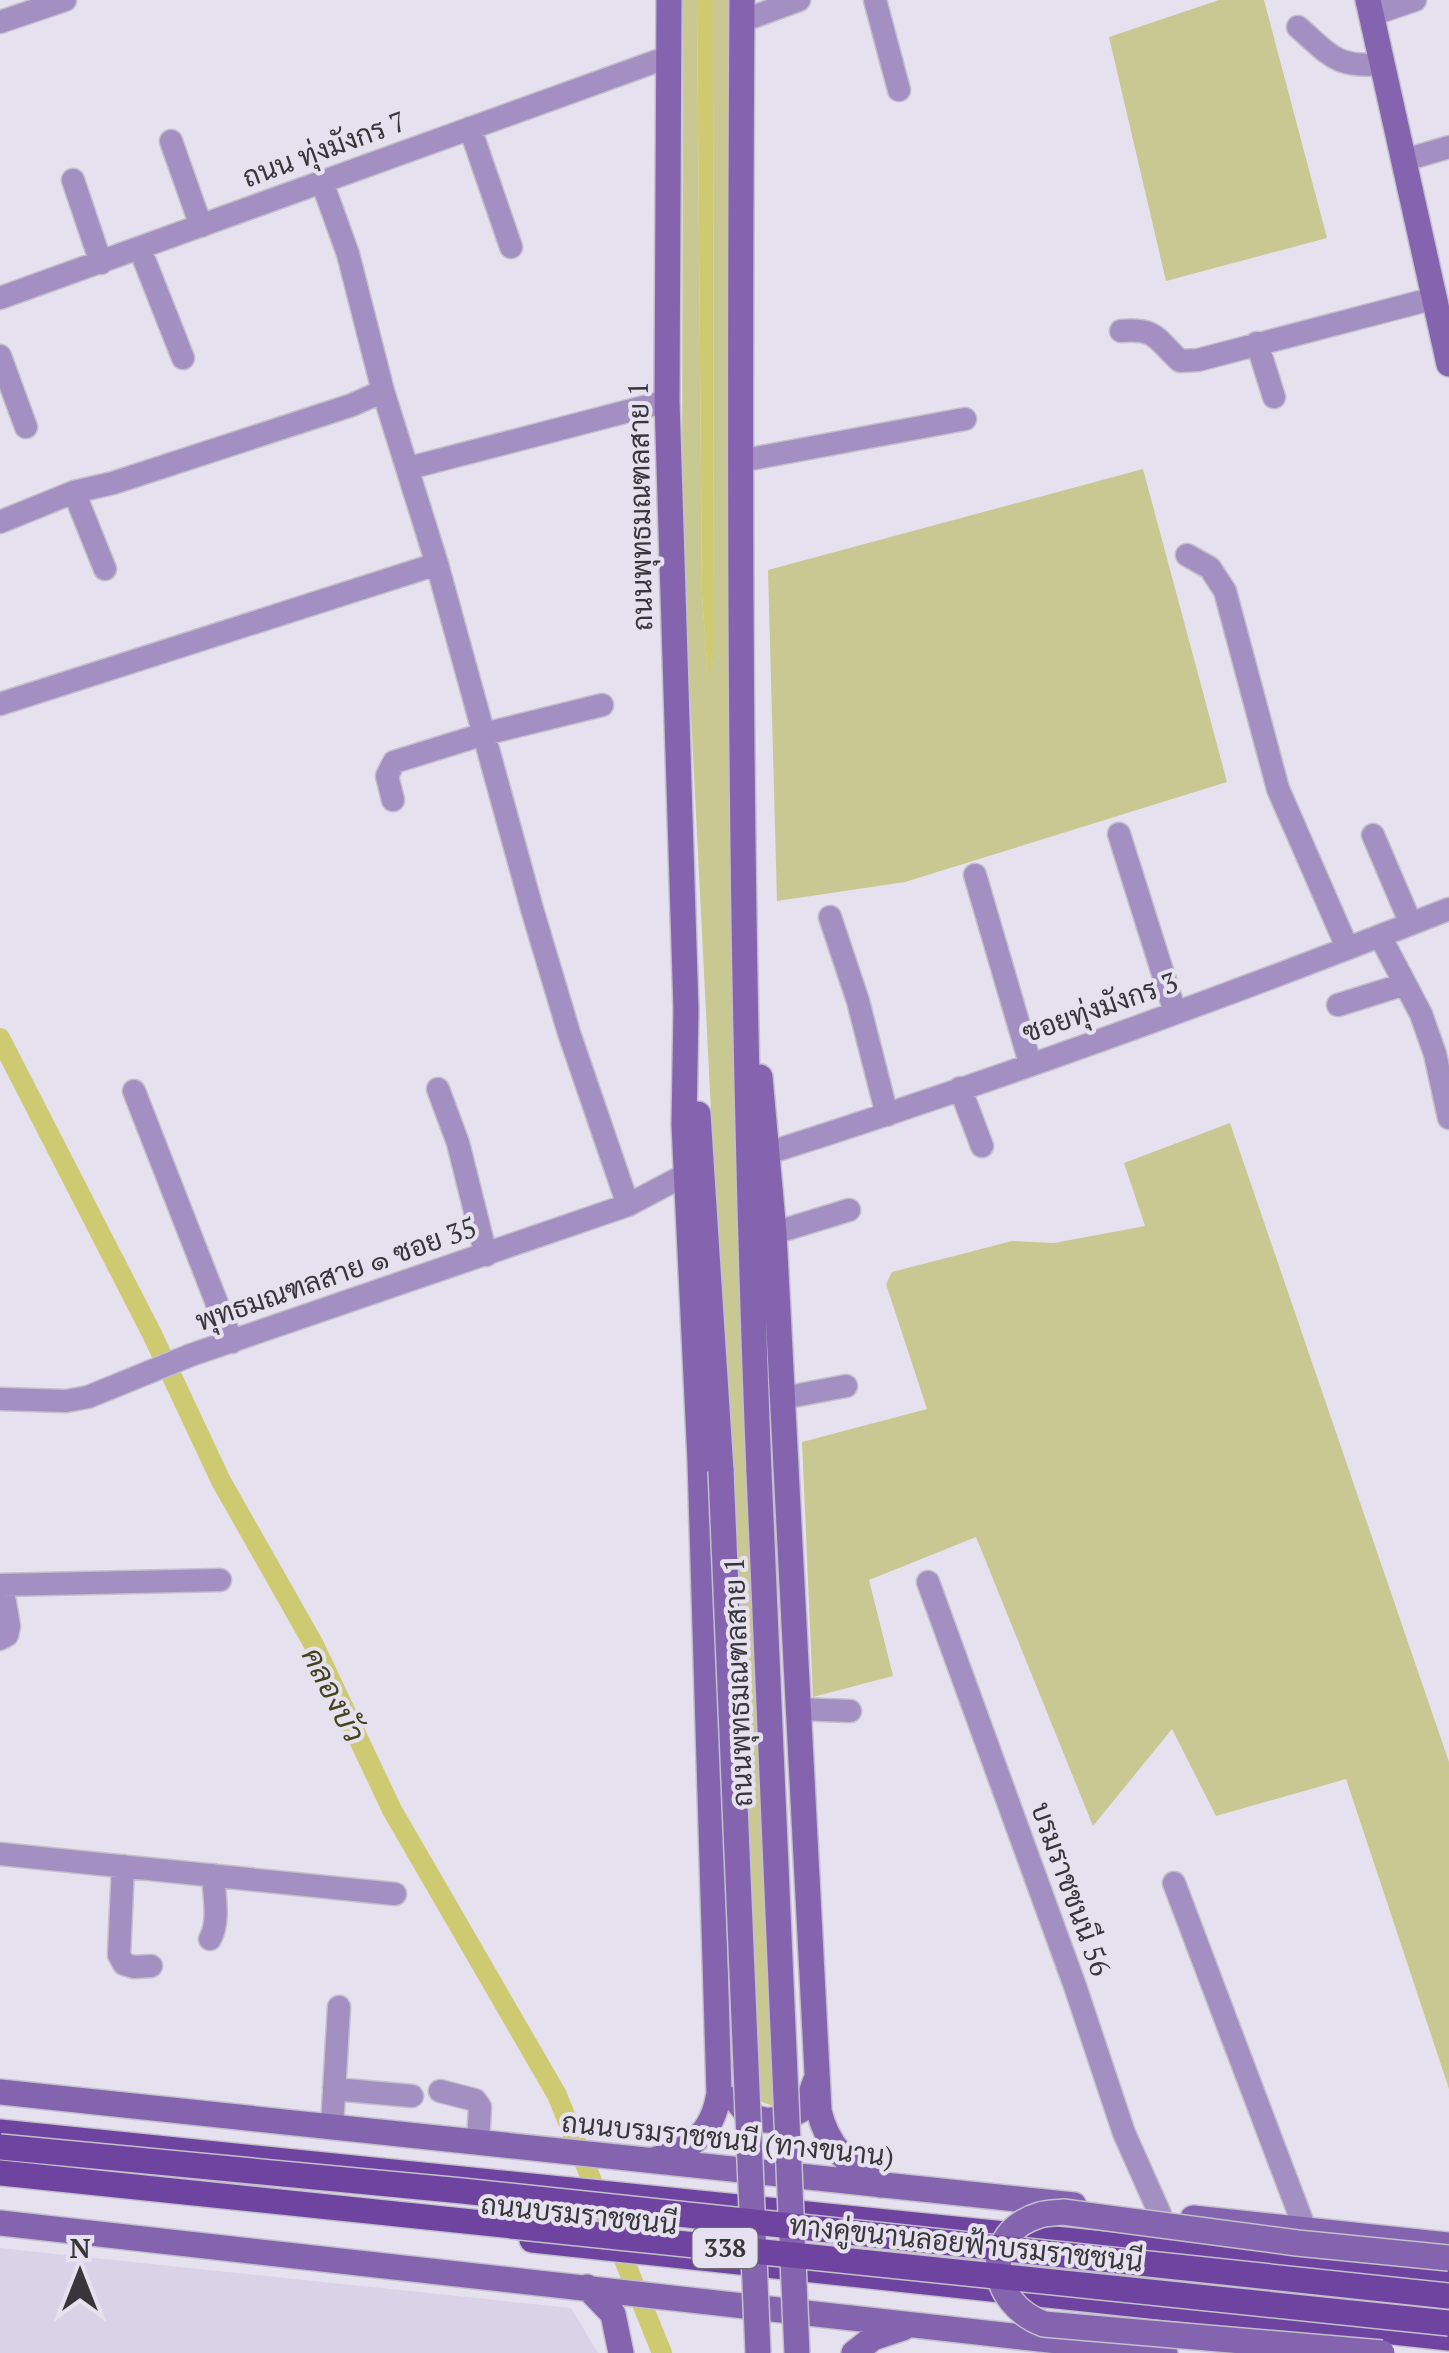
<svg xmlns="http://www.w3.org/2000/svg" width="1449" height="2353" font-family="'PT Serif',Sarabun,serif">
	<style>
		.built { fill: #dad2e7 }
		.green { fill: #c9c893 }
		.water { fill: #cdca71 }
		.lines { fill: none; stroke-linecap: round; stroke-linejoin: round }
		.canal { stroke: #cdca71; stroke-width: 20 }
		.street-casing { stroke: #c3bfcb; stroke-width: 25 }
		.secondary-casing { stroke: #c3bfcb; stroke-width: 28 }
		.primary-casing { stroke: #c3bfcb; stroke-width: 28 }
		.street { stroke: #a38fc2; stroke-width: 22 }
		.secondary { stroke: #8464af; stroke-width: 25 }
		.primary { stroke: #6f44a0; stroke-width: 25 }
		.secondary-bridge-casing { stroke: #c3bfcb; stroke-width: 28; stroke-linecap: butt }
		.primary-bridge-casing { stroke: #c3bfcb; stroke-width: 28; stroke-linecap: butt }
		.secondary-bridge { stroke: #8464af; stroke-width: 25 }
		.primary-bridge { stroke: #6f44a0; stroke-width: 25 }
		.labels { text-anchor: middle; stroke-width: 8; stroke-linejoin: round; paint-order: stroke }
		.shield { fill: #e6e1ef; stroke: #6c6971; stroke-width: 2.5 }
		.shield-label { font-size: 25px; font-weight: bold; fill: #38363b }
		.street-label { font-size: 28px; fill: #38363b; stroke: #e6e1ef }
		.water-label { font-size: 30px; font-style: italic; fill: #44431d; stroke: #e6e1ef }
	</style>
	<rect width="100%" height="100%" fill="#e6e1ef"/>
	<!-- built -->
	<path class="built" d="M 0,2248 L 571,2308 L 598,2353 L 0,2353 Z"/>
	<!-- green -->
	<path class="green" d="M 683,0 L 697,0 L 702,594 L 708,675 L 713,662 L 714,0 L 729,0 L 729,698 L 741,1307 L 779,1695 L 798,2073 L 798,2100 L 794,2105 L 773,2106 L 740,2094 L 733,2074 L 720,1683 L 714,1171 L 682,537 Z
		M 1219,0 L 1264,0 L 1327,238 L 1166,281 L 1109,37 Z
		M 1143,469 L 1227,782 L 905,882 L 777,901 L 768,570 Z
		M 1230,1123 L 1449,1762 L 1449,2089 L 1346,1779 L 1216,1816 L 1172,1729 L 1093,1826 L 976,1537 L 869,1580 L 893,1676 L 813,1697 L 802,1442 L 927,1409 L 886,1284 L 892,1272 L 1012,1241 L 1054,1243 L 1145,1226 L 1124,1163 Z"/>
	<!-- water -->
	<path class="water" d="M 697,0 L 714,0 L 713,662 L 708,678 L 702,594 Z"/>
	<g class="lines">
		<!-- canal -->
		<path class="canal" d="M 0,1038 L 152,1334 L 221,1481 L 314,1645 L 392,1810 L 557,2095 L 662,2353"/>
		<defs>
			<path id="street" d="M 875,0 L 899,90
				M 1371,15 L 1415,0
				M 742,21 L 799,0
				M 0,22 L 65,0
				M 1298,27 C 1331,56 1336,68 1383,64
				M 470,128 L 511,247
				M 171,141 L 201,226
				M 1405,160 L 1449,147
				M 73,180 L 101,263
				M 322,182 L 348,254 L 383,391 L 437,564 L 532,909 L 569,1033 L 628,1205
				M 140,249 L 183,358
				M 0,298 L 668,57
				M 1121,331 C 1157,328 1156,339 1180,361 L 1198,360 L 1435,298
				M 1257,343 L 1274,397
				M 0,356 L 26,427
				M 740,461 L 965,419
				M 409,468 L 667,401
				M 74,492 L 105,569
				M 0,522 L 74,492 L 113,483 L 352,405 L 383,391
				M 1187,555 L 1210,568 L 1225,591 L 1278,789 L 1347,947
				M 0,704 L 437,564
				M 393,800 L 387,776 L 394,762 L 484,734 L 602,705
				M 1119,834 L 1175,1012
				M 1373,835 L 1411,924
				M 975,875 L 1030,1063
				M 830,917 L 858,1001 L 887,1115
				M 1380,936 L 1421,1014 L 1435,1054 L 1449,1118
				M 1338,1005 L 1405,984
				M 960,1088 L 982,1146
				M 438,1089 L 458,1143 L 486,1255
				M 134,1091 L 232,1342
				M 768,1153 C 998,1080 1225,997 1449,909
				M 774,1233 L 849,1210
				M 783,1398 L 846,1386
				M 0,1399 L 66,1401 L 88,1397 L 191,1355 L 628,1205 L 685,1175
				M 928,1582 L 1075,1986 L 1124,2133 L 1160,2214
				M 0,1585 L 220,1580
				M 0,1639 L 7,1635 L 9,1626 L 2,1585
				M 798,1709 L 850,1711
				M 0,1854 L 395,1894
				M 123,1866 L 119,1955 L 124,1964 L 134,1967 L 151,1966
				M 1174,1883 L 1305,2229
				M 210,1939 C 220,1921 214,1896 213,1875
				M 334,2089 L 412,2096
				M 440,2091 L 475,2100 L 480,2107 L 478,2142
				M 332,2127 L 339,2007"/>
			<path id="secondary" d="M 742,0 C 739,491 739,982 759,1472
				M 1368,0 L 1449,364
				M 760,1077 L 774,1233 L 819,2111 C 829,2151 848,2162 880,2185
				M 698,1114 L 721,1471
				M 0,2092 L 1074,2205
				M 736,2099 C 755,2129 779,2123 806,2107 L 815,2082
				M 653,2160 C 691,2150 713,2133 719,2093 L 700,1461 L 684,1125 L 686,1010 L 667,401 L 669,0
				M 1193,2218 L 1449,2245
				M 0,2223 L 1165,2353
				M 587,2287 L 613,2314 L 621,2353
				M 854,2353 L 873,2338 L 903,2328"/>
			<path id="primary" d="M 0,2132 L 1449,2279
				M 532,2240 L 1449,2338"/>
		</defs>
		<!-- street casing -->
		<use href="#street" class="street-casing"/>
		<!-- secondary casing -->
		<use href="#secondary" class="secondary-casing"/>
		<!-- primary casing -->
		<use href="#primary" class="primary-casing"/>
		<!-- street -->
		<use href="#street" class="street"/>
		<!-- secondary -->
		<use href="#secondary" class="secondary"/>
		<!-- primary -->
		<use href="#primary" class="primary"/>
		<defs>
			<path id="secondary-bridge" d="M 721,1471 L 758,2353
				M 759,1472 L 797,2353
				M 1382,2353 L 1044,2324 C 987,2303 981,2232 1040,2215 C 1047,2213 1056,2213 1063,2212 L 1297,2243 L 1449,2258"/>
			<path id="primary-bridge" d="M 0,2147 L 462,2191 L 1449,2296
				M 0,2173 L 1449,2323"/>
		</defs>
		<!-- secondary-bridge casing -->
		<use href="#secondary-bridge" class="secondary-bridge-casing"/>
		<!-- primary-bridge casing -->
		<use href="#primary-bridge" class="primary-bridge-casing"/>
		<!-- secondary-bridge -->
		<use href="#secondary-bridge" class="secondary-bridge"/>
		<!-- primary-bridge -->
		<use href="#primary-bridge" class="primary-bridge"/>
	</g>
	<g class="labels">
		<!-- shield labels -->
		<rect class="shield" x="692.5" y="2228" width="65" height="40" rx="8"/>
		<g class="shield-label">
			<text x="725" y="2257">338</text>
		</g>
		<!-- street labels -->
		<g class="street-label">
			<text transform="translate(324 149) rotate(-20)" y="10">ถนน ทุ่งมังกร 7</text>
			<text transform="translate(640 506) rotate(-91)" y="10">ถนนพุทธมณฑลสาย 1</text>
			<text transform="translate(1100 1007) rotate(-19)" y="10">ซอยทุ่งมังกร 3</text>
			<text transform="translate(336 1274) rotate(-19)" y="10">พุทธมณฑลสาย ๑ ซอย 35</text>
			<text transform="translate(738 1682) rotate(-92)" y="10">ถนนพุทธมณฑลสาย 1</text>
			<text transform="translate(1071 1889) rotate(70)" y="10">บรมราชชนนี 56</text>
			<text transform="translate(728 2139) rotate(6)" y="10">ถนนบรมราชชนนี (ทางขนาน)</text>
			<text transform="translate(579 2214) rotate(6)" y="10">ถนนบรมราชชนนี</text>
			<text transform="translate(966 2243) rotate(6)" y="10">ทางคู่ขนานลอยฟ้าบรมราชชนนี</text>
		</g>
		<!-- water labels -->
		<g class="water-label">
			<text transform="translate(333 1695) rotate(63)" y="10">คลองบัว</text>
		</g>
	</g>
	<!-- north arrow -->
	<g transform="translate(80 2273)" stroke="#e6e1ef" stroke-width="8" paint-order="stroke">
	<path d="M0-8L18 38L0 25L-18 38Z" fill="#38363b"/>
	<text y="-15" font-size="28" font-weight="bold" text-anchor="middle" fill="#38363b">N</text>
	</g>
</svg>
